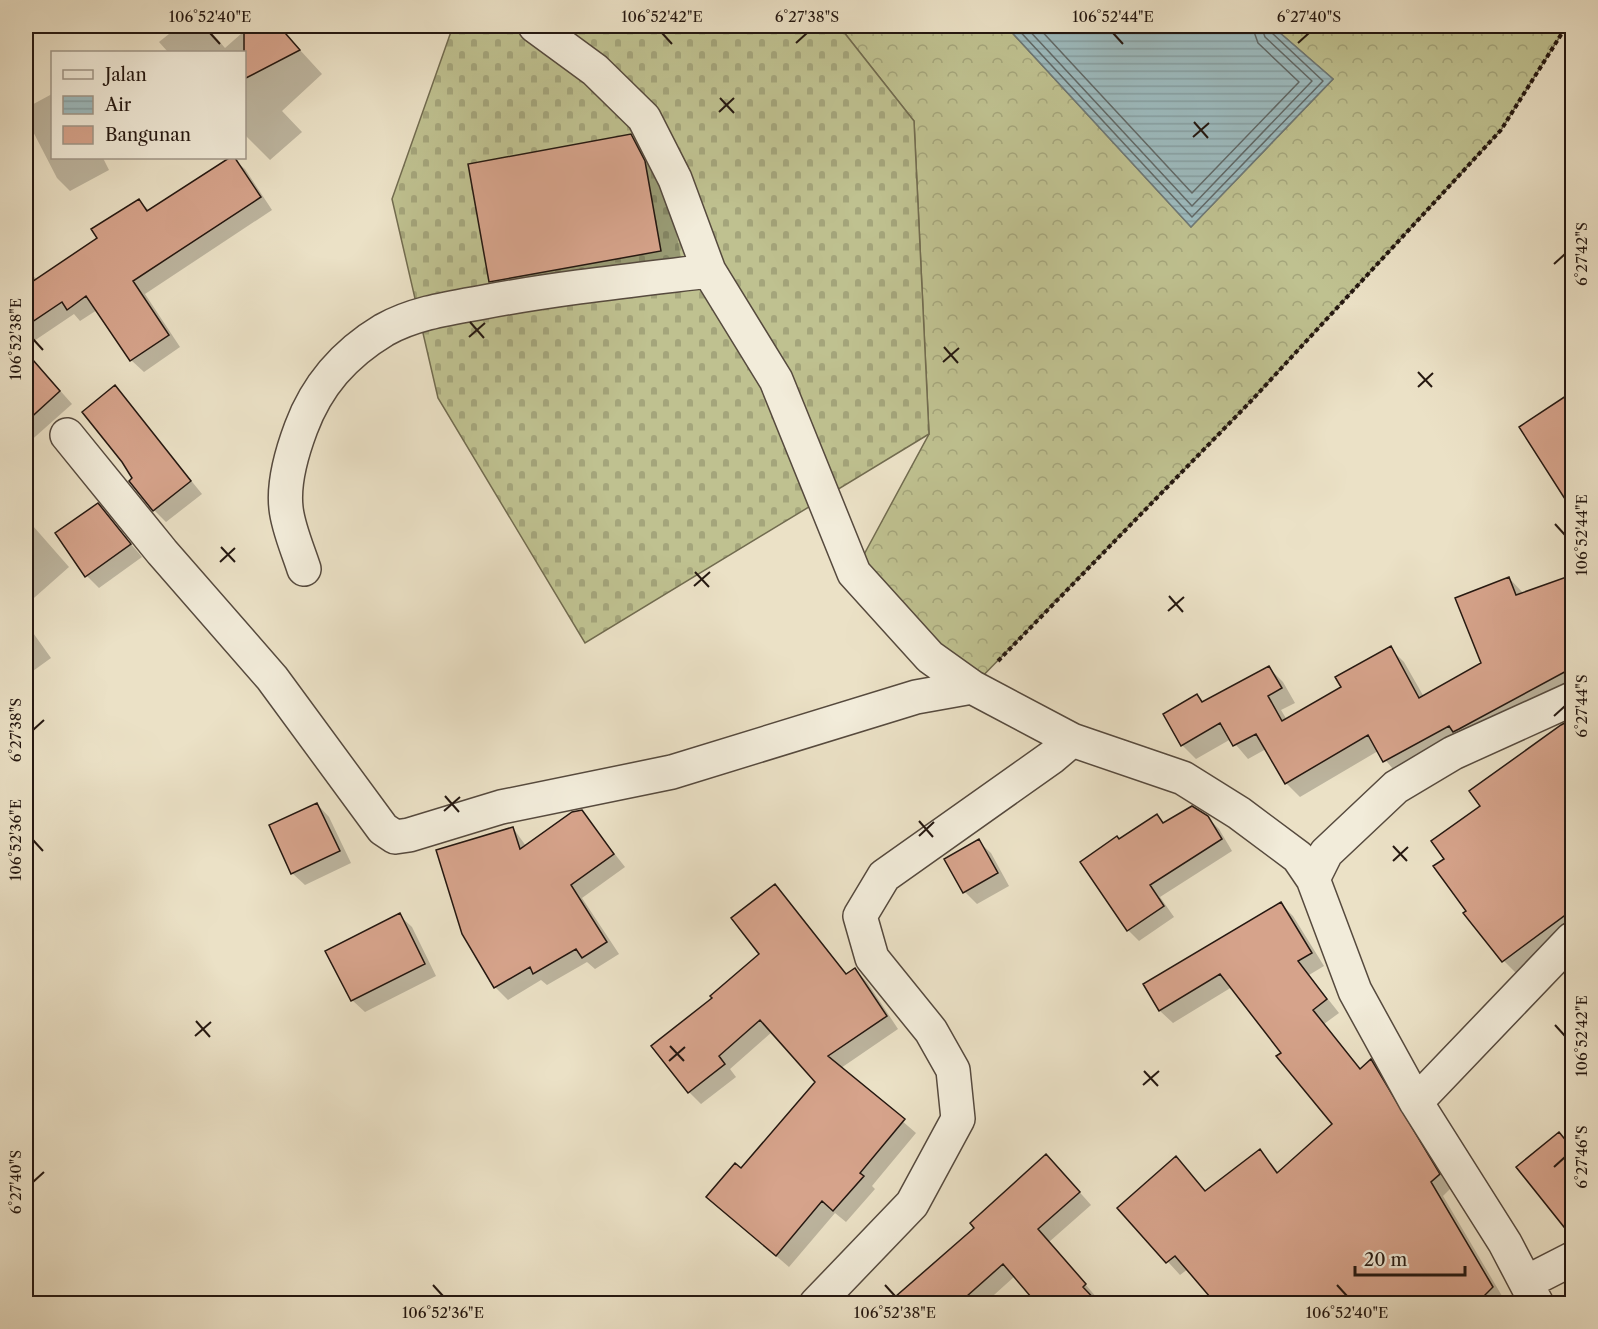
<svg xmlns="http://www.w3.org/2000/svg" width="1598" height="1329" font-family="'Libre Caslon Text',serif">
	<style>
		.forest { fill: url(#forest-crowns); stroke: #726c50; stroke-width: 1.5 }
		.cemetery { fill: url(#cemetery-stones); stroke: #726c50; stroke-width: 1.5 }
		.water { fill: url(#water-rules); stroke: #6d7979; stroke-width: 1.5 }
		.shadow { fill: #0003 }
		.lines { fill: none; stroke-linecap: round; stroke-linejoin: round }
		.shore { stroke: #606968; stroke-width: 1.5 }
		.building { fill: #d6a38b; stroke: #241710; stroke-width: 1.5 }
		.minor-casing { stroke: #564a3e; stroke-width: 36 }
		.path { stroke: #241710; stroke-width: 4; stroke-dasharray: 4.5 3; stroke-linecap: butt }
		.minor { stroke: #f2ecda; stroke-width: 33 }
		.ticks { fill: none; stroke: #241710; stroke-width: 2 }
		.neatline { fill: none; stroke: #241710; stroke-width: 2 }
		.ticks-label { font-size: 15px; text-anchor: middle; fill: #241710 }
	</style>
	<defs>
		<pattern id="forest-crowns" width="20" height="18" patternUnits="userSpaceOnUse" patternTransform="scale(1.5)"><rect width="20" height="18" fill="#bfc190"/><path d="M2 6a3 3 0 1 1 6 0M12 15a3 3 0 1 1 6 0" fill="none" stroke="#a4a57b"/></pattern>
		<pattern id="cemetery-stones" width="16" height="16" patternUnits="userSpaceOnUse" patternTransform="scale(1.5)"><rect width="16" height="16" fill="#bfc190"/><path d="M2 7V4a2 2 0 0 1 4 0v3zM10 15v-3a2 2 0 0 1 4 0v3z" fill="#a4a57b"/></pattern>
		<pattern id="water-rules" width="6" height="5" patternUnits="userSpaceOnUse" patternTransform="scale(1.5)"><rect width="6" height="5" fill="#9dbbbf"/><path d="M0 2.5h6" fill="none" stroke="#87a0a3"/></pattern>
	</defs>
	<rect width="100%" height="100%" fill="#ebe1c6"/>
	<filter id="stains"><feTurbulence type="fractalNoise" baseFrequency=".00333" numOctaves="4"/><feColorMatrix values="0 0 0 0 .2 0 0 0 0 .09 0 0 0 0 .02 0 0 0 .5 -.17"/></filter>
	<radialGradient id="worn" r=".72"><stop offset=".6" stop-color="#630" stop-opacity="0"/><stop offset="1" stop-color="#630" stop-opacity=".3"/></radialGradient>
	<!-- forest -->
	<path class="forest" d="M 839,26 L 1006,26 L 1191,227 L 1333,79 L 1272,26 L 1562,26 L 1564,30 L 1501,130 L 1252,400 L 972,687 L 854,573 L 929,434 L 914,121 Z"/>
	<!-- cemetery -->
	<path class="cemetery" d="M 453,26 L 839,26 L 914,121 L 929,434 L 585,643 L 438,398 L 392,199 Z"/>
	<!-- water -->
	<path class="water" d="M 1006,26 L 1272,26 L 1333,79 L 1191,227 Z"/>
	<!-- shadow -->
	<path class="shadow" d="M 179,26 L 206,26 L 225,48 L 250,26 L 278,26 L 322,74 L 282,111 L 302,132 L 270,160 L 244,134 L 244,52 L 168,52 L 159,42 Z
		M 52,94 L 52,158 L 103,158 L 109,170 L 70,191 L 57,178 L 26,118 L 26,108 Z
		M 631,136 L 655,160 L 668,186 L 684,275 L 515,305 L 491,281 Z
		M 232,158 L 245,169 L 272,210 L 145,294 L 180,347 L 144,372 L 131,360 L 97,310 L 80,321 L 74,314 L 31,343 L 26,337 L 26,271 L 28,270 L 37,280 L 99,239 L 139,201 L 150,211 Z
		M 26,352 L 72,404 L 27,444 L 26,443 Z
		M 115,387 L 202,494 L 166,522 L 154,510 Z
		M 1572,393 L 1572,499 L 1557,484 L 1521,427 Z
		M 98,505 L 142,557 L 99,588 L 87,576 Z
		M 26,518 L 69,567 L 26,605 Z
		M 1572,576 L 1572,690 L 1398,775 L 1378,751 L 1300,797 L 1286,783 L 1266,749 L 1248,759 L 1231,739 L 1196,759 L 1182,745 L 1197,696 L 1204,703 L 1269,668 L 1283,682 L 1295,703 L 1281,710 L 1287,720 L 1343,687 L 1390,648 L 1404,662 L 1424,697 L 1483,664 L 1509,578 L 1524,594 Z
		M 26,623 L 51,658 L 26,676 Z
		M 1572,721 L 1572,939 L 1557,940 L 1516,973 L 1504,961 L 1468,912 L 1446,859 L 1482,807 L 1471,791 Z
		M 317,804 L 329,817 L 351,863 L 305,885 L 292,873 Z
		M 581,811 L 625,867 L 582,898 L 619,954 L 595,969 L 587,962 L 547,985 L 541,980 L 508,1000 L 495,987 L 463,933 L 513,828 L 526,846 Z
		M 1156,816 L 1164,824 L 1207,817 L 1219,829 L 1232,851 L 1160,897 L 1174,917 L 1139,941 L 1128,930 Z
		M 978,841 L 991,853 L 1009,886 L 977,904 L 965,892 Z
		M 775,886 L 847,975 L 855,970 L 867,982 L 898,1029 L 841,1068 L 916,1133 L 872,1186 L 875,1189 L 846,1222 L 835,1213 L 789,1267 L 708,1197 L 741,1170 L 817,1082 L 772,1032 L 730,1069 L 736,1077 L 701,1104 L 689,1092 L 714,998 L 761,954 Z
		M 1281,904 L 1293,916 L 1324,966 L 1309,975 L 1339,1013 L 1324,1024 L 1361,1069 L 1371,1061 L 1383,1074 L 1451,1188 L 1443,1196 L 1505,1301 L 1502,1304 L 1211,1304 L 1214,1299 L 1188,1269 L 1180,1275 L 1119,1208 L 1189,1171 L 1206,1192 L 1260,1151 L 1279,1173 L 1334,1124 L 1232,987 L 1173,1023 L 1160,1011 L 1145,985 Z
		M 399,915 L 412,927 L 436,976 L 365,1012 L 352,1000 Z
		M 1572,1025 L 1572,1040 L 1565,1030 Z
		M 1559,1134 L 1572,1147 L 1572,1232 L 1563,1223 Z
		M 1059,1169 L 1091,1205 L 1049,1242 L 1097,1298 L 1095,1300 L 1015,1276 L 984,1304 L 918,1304 Z"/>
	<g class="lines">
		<!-- shore -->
		<path class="shore" d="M 1015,26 L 1192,217 L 1323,81 L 1271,32 L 1269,26
			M 1025,26 L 1192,206 L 1312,81 L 1265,37 L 1261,26
			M 1037,26 L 1192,193 L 1299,82 L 1258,43 L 1252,26"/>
	</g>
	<!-- building -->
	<path class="building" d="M 244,26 L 279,26 L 300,50 L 244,79 Z
		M 631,134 L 645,161 L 661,251 L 489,282 L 468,164 Z
		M 229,158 L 235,158 L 261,197 L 133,281 L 169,335 L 130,361 L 86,296 L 67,310 L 62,302 L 26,326 L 26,286 L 97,238 L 91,229 L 139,199 L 147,211 Z
		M 26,352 L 60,391 L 26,422 Z
		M 115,385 L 191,481 L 153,511 L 129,481 L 132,478 L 122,462 L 82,412 Z
		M 1572,392 L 1572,510 L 1519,427 Z
		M 98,503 L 131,544 L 85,577 L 55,533 Z
		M 1572,575 L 1572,668 L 1459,729 L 1453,732 L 1449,726 L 1383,762 L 1368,735 L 1285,784 L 1256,734 L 1233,746 L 1220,723 L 1181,746 L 1163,714 L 1197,694 L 1202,702 L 1269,666 L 1282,688 L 1268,696 L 1282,721 L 1341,687 L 1335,677 L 1391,646 L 1419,698 L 1481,663 L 1455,598 L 1509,577 L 1516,595 Z
		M 1572,719 L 1572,910 L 1502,962 L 1463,913 L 1466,911 L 1433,866 L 1444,859 L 1431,841 L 1480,806 L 1469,791 L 1561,725 Z
		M 317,803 L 340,851 L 291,874 L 269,825 Z
		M 1192,806 L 1208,816 L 1222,839 L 1150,885 L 1164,906 L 1127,931 L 1080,862 L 1117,836 L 1119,839 L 1157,814 L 1163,823 Z
		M 582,810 L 614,854 L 571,885 L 607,942 L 582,958 L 576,949 L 533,974 L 530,967 L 494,988 L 462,934 L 436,850 L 513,827 L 520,849 L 572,812 Z
		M 979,839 L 998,873 L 963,893 L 944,859 Z
		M 775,884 L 846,974 L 855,968 L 887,1016 L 828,1056 L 905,1119 L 860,1173 L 864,1176 L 833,1211 L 822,1201 L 776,1256 L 706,1197 L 735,1163 L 741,1168 L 815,1082 L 760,1020 L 719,1056 L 725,1064 L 688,1093 L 651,1046 L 712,998 L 710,996 L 759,954 L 731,918 Z
		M 1281,902 L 1312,953 L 1298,961 L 1327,999 L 1313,1010 L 1360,1069 L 1371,1059 L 1440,1174 L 1431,1182 L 1493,1287 L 1476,1304 L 1216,1304 L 1175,1256 L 1166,1263 L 1117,1208 L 1176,1156 L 1205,1191 L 1260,1149 L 1277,1173 L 1332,1124 L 1276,1056 L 1281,1053 L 1220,974 L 1159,1011 L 1143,984 Z
		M 400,913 L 425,964 L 351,1001 L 325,951 Z
		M 1559,1132 L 1572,1148 L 1572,1237 L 1516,1167 Z
		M 1046,1154 L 1080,1192 L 1038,1229 L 1086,1284 L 1083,1287 L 1099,1304 L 1037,1304 L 1003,1264 L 958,1304 L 887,1304 L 974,1228 L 970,1223 Z"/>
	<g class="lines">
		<defs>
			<path id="minor" d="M 535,26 L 595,70 L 644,118 L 675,179 L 709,271 L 776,380 L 854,573 L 930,657 L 972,687 L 1072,740 L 1183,778 L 1239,813 L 1298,857 L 1313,879 L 1355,991 L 1416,1102 L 1505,1243 L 1537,1304
				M 67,435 L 162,552 L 272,678 L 383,829 L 395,837 L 409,835 L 501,807 L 672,772 L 916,697 L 972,687
				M 304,569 C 298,550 288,528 286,508 C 283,482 292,452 301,428 C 317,385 344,354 384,330 C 414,313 450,308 484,302 C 558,288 634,280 709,271
				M 1313,879 L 1326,853 L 1396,787 L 1453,753 L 1572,699
				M 1416,1102 L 1572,939
				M 1527,1282 L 1572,1259
				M 816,1304 L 912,1204 L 958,1119 L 953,1070 L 931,1031 L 872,958 L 860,916 L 884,876 L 1052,757 L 1072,740"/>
		</defs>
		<!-- minor casing -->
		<use href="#minor" class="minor-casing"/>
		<!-- path -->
		<path class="path" d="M 998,661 L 1252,400 L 1501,130 L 1564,30 L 1562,26"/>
		<!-- minor -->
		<use href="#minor" class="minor"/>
	</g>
	<!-- ticks -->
	<path class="ticks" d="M 210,33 L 220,44M 662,33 L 672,44M 1113,33 L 1123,44M 796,43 L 807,33M 1298,43 L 1309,33M 720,98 L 734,113M 719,112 L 734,98M 1194,122 L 1208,138M 1193,137 L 1209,123M 1554,264 L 1565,254M 470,322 L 484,338M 469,337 L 485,323M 33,339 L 43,350M 944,347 L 958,363M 943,362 L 959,348M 1418,372 L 1432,387M 1418,387 L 1433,373M 1555,524 L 1565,535M 221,547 L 235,562M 220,562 L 235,548M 695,572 L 709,587M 694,586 L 710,572M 1169,596 L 1183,612M 1168,611 L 1184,597M 1554,716 L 1565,706M 33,730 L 44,720M 445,796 L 459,812M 444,811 L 460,797M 919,821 L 933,837M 919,836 L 934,822M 33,840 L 43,851M 1393,846 L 1407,861M 1393,861 L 1408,847M 196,1021 L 210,1037M 1555,1025 L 1565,1036M 195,1036 L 211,1022M 670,1046 L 684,1061M 669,1061 L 685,1047M 1144,1071 L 1158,1086M 1143,1085 L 1159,1071M 1554,1167 L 1565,1157M 33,1182 L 44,1172M 433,1285 L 443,1296M 885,1285 L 895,1296M 1337,1285 L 1347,1296"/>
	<!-- margin -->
	<rect width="1598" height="1329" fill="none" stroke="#ebe1c6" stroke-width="66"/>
	<!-- legend -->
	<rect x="51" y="51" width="195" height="108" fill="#f2ecda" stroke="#a09789" stroke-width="1.5"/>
	<rect x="63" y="70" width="30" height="9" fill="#f2ecda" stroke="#a09789" stroke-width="1.5"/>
	<text x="105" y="81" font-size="18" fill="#241710">Jalan</text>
	<rect x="63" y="96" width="30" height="18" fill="url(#water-rules)" stroke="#a09789" stroke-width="1.5"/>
	<text x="105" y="111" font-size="18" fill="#241710">Air</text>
	<rect x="63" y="126" width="30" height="18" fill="#d6a38b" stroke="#a09789" stroke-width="1.5"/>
	<text x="105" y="141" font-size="18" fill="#241710">Bangunan</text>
	<!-- scale -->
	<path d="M1355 1266v9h110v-9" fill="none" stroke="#241710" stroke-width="3"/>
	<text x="1364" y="1266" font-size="18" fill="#241710" stroke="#f2ecda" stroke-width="4.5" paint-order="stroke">20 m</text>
	<rect x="33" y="33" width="1532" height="1263" class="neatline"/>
	<g class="ticks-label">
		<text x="210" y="22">106°52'40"E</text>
		<text x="662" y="22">106°52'42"E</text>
		<text x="807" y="22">6°27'38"S</text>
		<text x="1113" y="22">106°52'44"E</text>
		<text x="1309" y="22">6°27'40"S</text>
		<text transform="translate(1582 254) rotate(-90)" y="5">6°27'42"S</text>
		<text transform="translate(16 339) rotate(-90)" y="5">106°52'38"E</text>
		<text transform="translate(1582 535) rotate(-90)" y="5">106°52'44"E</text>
		<text transform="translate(1582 706) rotate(-90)" y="5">6°27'44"S</text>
		<text transform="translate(16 730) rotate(-90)" y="5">6°27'38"S</text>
		<text transform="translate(16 840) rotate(-90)" y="5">106°52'36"E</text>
		<text transform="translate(1582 1036) rotate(-90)" y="5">106°52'42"E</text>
		<text transform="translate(1582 1157) rotate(-90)" y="5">6°27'46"S</text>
		<text transform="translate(16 1182) rotate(-90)" y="5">6°27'40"S</text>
		<text x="443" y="1318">106°52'36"E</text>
		<text x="895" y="1318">106°52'38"E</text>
		<text x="1347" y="1318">106°52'40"E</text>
	</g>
	<rect width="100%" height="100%" filter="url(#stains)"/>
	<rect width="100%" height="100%" fill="url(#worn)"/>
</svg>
